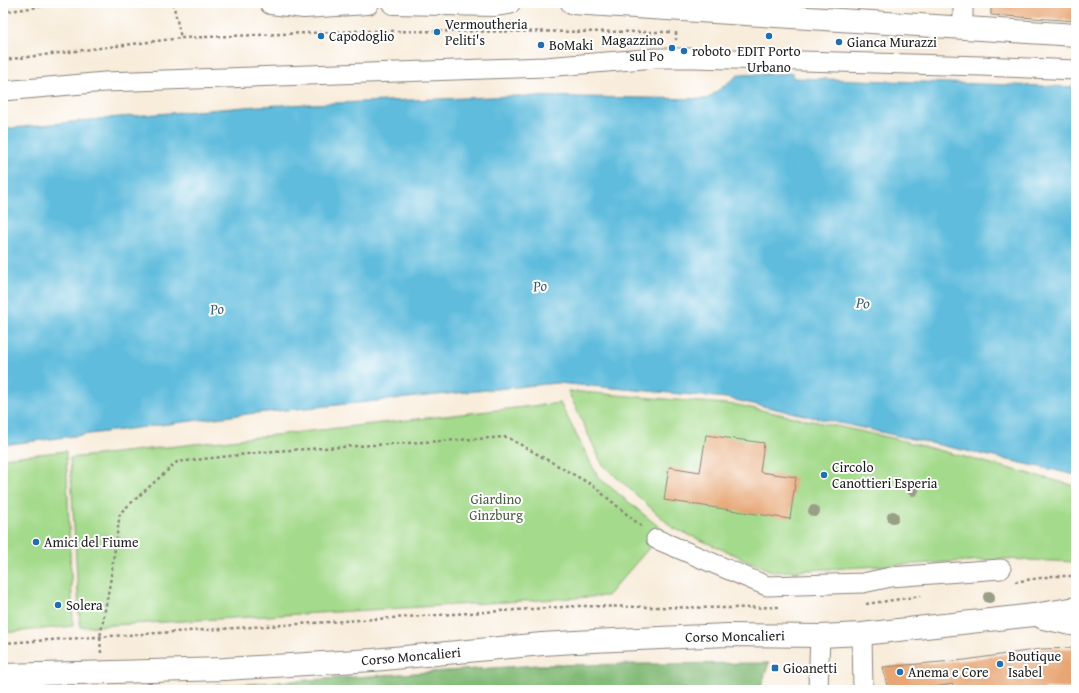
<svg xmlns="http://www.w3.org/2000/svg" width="1079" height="693" font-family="'Gentium Book Plus',serif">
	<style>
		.green { fill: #a4da8b; stroke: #607b54 }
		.forest { fill: #83ba77; stroke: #506b4a }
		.water { fill: #5fbcdd; stroke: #3e6c7c }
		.building { fill: #e7a673 }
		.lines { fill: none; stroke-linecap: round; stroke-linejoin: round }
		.minor-casing { stroke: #8a847b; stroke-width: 21 }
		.major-casing { stroke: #8a847b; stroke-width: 24 }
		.path { stroke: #8a847b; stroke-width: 2.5; stroke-dasharray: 3 3; stroke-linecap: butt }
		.minor { stroke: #fff; stroke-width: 19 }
		.major { stroke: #fff; stroke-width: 22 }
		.tree { fill: #999e87 }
		.poi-dot { fill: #1f6fb2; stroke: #fff; stroke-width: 1.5 }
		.labels { text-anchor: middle; stroke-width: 4; stroke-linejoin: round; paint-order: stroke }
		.poi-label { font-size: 14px; fill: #1c1c1c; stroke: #fff; text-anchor: start }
		.park-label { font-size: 14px; fill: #4c5e43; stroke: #fff }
		.street-label { font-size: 14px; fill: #1c1c1c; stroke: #fff }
		.water-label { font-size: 15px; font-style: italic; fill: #375c69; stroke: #fff }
	</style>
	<rect width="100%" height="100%" fill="#fff"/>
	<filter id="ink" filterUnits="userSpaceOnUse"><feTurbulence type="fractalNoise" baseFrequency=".025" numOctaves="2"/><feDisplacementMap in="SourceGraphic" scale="8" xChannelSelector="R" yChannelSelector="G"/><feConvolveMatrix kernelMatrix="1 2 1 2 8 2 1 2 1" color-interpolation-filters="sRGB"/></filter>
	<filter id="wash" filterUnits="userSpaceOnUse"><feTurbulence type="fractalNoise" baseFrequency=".012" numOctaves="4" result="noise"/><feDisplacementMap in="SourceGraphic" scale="16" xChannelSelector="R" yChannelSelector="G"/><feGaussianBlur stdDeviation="0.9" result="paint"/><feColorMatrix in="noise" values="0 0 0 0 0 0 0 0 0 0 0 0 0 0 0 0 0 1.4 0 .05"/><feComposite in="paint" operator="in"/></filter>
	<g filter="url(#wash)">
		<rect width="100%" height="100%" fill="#f8ecda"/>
		<!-- green -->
		<path class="green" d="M 568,391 L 737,405 L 892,438 L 1076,486 L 1076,562 L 1004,559 L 774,572 L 673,528 L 602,464 Z
			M 560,403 L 598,477 L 664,531 L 607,596 L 80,627 L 70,458 Z
			M 66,451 L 73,626 L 3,633 L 3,458 Z"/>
		<!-- forest -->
		<path class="forest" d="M 769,663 L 760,690 L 155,690 L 538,665 Z"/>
		<!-- water -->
		<path class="water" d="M 793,73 L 794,78 L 1076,87 L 1076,475 L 726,398 L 557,383 L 247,414 L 3,445 L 3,129 L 119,117 L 258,106 L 516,96 L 707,99 L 738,75 Z"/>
		<g id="blocks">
			<!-- building -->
			<path class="building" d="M 991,3 L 1076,3 L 1076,21 L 991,15 Z
				M 706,435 L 764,443 L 760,472 L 796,477 L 790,519 L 664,500 L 669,467 L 700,472 Z
				M 1076,648 L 1076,689 L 1045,688 L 1045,690 L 954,690 L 953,684 L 916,690 L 888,690 L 883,667 L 965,660 L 1041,649 Z"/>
		</g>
	</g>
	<g filter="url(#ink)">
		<use href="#blocks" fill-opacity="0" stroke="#8a847b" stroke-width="1"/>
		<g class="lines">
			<defs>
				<path id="minor" d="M 963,28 L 963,3
					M 3,91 L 105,82 L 545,67 L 656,58 L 694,58 L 981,66 L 1076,70
					M 656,539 L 767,586 L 863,583 L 891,577 L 1001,569
					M 862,634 L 863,690
					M 818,690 L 820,636"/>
				<path id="major" d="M 271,3 L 304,7 L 368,3
					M 393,3 L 496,5 L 509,3
					M 572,3 L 1076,35
					M 1043,618 L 1076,625
					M 3,675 L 225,669 L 373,660 L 542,644 L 593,641 L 727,635 L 820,636 L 862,634 L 1034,615 L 1076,608"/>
			</defs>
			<!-- minor casing -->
			<use href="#minor" class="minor-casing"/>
			<!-- major casing -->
			<use href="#major" class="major-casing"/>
			<!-- path -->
			<path class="path" d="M 173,3 L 181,38 L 358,31 L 673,32
				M 3,12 L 65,3
				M 676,32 L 676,40
				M 3,60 L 181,38
				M 1015,582 L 1052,576 L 1076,576
				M 866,604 L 921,596
				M 3,643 L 578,606 L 730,608 L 781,607
				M 101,653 L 100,637 L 110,583 L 120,513 L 177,462 L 274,451 L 507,437 L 592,485 L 642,527"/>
			<!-- minor -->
			<use href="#minor" class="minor"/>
			<!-- major -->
			<use href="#major" class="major"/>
		</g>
		<!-- trees -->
		<g class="tree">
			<circle cx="913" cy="490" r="6"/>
			<circle cx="814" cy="511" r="6"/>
			<circle cx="893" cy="517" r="6"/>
			<circle cx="989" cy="597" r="6"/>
		</g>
	</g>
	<!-- markers -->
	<g class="poi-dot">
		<circle cx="437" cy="32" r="4"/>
		<circle cx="321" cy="36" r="4"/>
		<circle cx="769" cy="36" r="4"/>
		<circle cx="839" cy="42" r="4"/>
		<circle cx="541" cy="45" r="4"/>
		<circle cx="672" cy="48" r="4"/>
		<circle cx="684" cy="51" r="4"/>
		<circle cx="824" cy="475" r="4"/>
		<circle cx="36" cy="542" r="4"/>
		<circle cx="58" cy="605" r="4"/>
		<circle cx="1000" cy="664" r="4"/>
		<rect x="771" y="664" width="8" height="8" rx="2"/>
		<circle cx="900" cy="672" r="4"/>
	</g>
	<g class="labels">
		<!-- poi labels -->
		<g class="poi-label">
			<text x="445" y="29">Vermoutheria<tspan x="445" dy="16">Peliti's</tspan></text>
			<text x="329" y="41">Capodoglio</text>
			<text x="664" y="45" text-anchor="end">Magazzino<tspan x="664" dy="16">sul Po</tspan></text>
			<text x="847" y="47">Gianca Murazzi</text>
			<text x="549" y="50">BoMaki</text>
			<text x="692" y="56">roboto</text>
			<text x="769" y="56" text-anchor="middle">EDIT Porto<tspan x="769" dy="16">Urbano</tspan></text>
			<text x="832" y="472">Circolo<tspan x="832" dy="16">Canottieri Esperia</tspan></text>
			<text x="44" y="547">Amici del Fiume</text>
			<text x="66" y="610">Solera</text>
			<text x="1008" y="661">Boutique<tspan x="1008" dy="16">Isabel</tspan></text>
			<text x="783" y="673">Gioanetti</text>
			<text x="908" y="677">Anema e Core</text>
		</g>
		<!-- park labels -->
		<g class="park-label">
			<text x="496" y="504">Giardino<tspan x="496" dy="16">Ginzburg</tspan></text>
		</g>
		<!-- street labels -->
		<g class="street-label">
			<text transform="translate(735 636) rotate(-1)" y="5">Corso Moncalieri</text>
			<text transform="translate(411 656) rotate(-5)" y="5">Corso Moncalieri</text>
		</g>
		<!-- water labels -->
		<g class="water-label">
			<text transform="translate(540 286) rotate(-4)" y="5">Po</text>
			<text transform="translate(863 303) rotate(5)" y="5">Po</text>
			<text transform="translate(217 309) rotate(-4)" y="5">Po</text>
		</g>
	</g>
	<!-- margin -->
	<rect width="1079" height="693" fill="none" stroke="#fff" stroke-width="16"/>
</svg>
